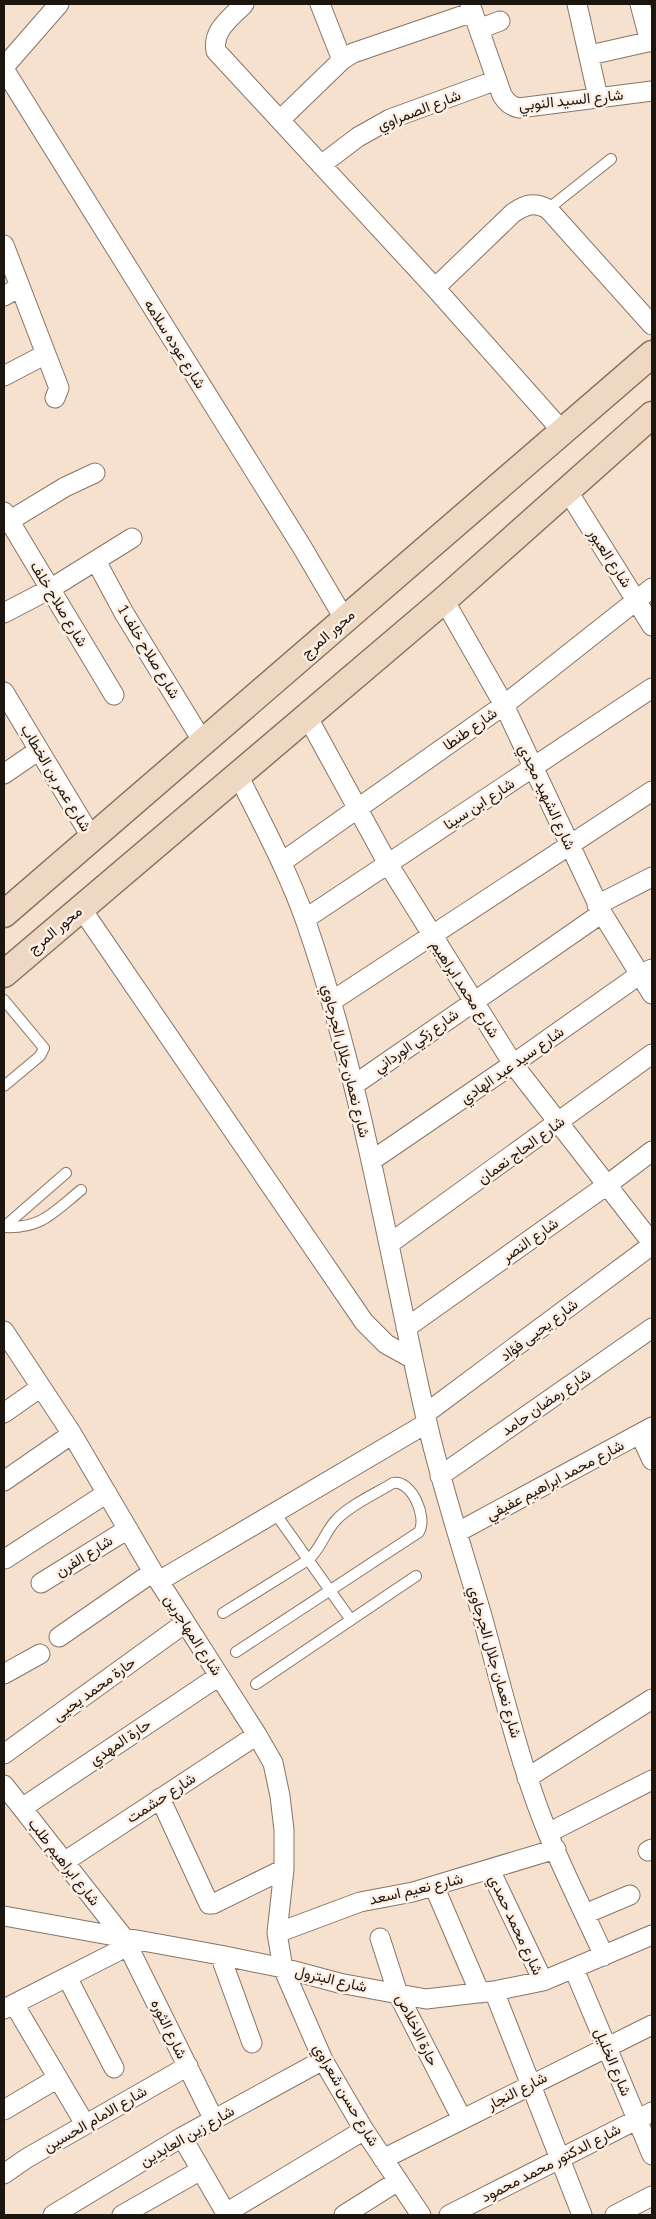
<svg xmlns="http://www.w3.org/2000/svg" width="656" height="2219" font-family="Bitter,Vazirmatn,serif">
	<style>
		.lines { fill: none; stroke-linecap: round; stroke-linejoin: round }
		.lane-casing { stroke: #887564; stroke-width: 12 }
		.street-casing { stroke: #887564; stroke-width: 21 }
		.secondary-casing { stroke: #887564; stroke-width: 29 }
		.lane { stroke: #fff; stroke-width: 10 }
		.street { stroke: #fff; stroke-width: 19 }
		.secondary { stroke: #eed8c1; stroke-width: 26 }
		.labels { text-anchor: middle; stroke-width: 5; stroke-linejoin: round; paint-order: stroke }
		.street-label { font-size: 15px; fill: #1d160f; stroke: #fdefe4 }
	</style>
	<rect width="100%" height="100%" fill="#f6e1ce"/>
	<g class="lines">
		<defs>
			<path id="lane" d="M 548,209 L 611,159
				M 4,1000 L 44,1048 L 40,1056 L 4,1086
				M 4,1227 C 41,1229 53,1213 81,1190
				M 4,1227 L 66,1173
				M 275,1513 L 351,1620
				M 223,1613 L 308,1560 C 321,1549 325,1531 337,1519 C 352,1504 375,1494 393,1483 C 411,1479 428,1517 419,1532 L 236,1652
				M 256,1684 L 416,1576"/>
			<path id="street" d="M 244,4 C 231,18 212,30 216,51 L 435,288 L 563,432
				M 320,4 L 342,60
				M 470,4 L 502,95 C 507,103 511,106 519,108 L 652,91
				M 577,4 L 598,97
				M 640,4 L 650,42
				M 479,29 L 500,21
				M 590,55 L 652,41
				M 4,67 L 59,4
				M 4,69 L 302,547 L 345,620
				M 280,120 L 342,60 L 353,53 L 473,12
				M 321,165 L 358,137 L 390,119 L 497,80
				M 4,245 L 59,388 L 55,398
				M 435,288 L 513,213 C 526,204 534,202 548,209 L 652,325
				M 4,296 L 20,287
				M 4,376 L 46,354
				M 567,490 L 652,626
				M 4,512 L 114,695
				M 9,521 L 65,487 L 95,473
				M 96,561 L 124,613 L 203,742
				M 444,600 L 504,705 L 602,913 L 652,994
				M 4,613 L 50,589 L 132,538
				M 4,692 L 92,838
				M 307,716 L 388,864 L 513,1064 L 652,1243
				M 4,774 L 39,750
				M 238,775 C 262,823 288,871 306,922 C 362,1083 388,1252 426,1418 C 441,1485 463,1550 482,1616 C 502,1688 519,1762 547,1831 C 564,1873 585,1914 604,1956
				M 282,862 L 504,705 L 652,588
				M 597,905 L 652,877
				M 81,908 L 364,1322 L 386,1344 L 413,1359
				M 305,919 L 652,688
				M 332,1001 L 652,791
				M 354,1085 L 602,913
				M 371,1161 L 513,1064 L 639,975 L 652,969
				M 389,1244 L 652,1054
				M 406,1328 L 607,1185 L 652,1151
				M 4,1331 L 72,1434 L 153,1572 L 257,1735 L 273,1763 L 280,1796 L 284,1830 L 284,1869 L 277,1933 L 283,1968 L 323,2060 L 364,2130 L 421,2215
				M 4,1413 L 41,1387
				M 425,1414 L 652,1245
				M 640,1434 L 652,1460
				M 440,1476 L 652,1328
				M 4,1481 L 72,1434
				M 458,1532 L 652,1427
				M 5,1559 L 107,1493
				M 159,1581 L 427,1423
				M 41,1583 L 128,1529
				M 59,1637 L 153,1572
				M 4,1674 L 40,1654
				M 4,1754 L 185,1623
				M 527,1778 L 652,1699
				M 4,1785 L 124,1938 L 214,2120
				M 160,1798 L 209,1904 L 213,1904 L 284,1869
				M 22,1808 L 219,1676
				M 548,1833 L 652,1780
				M 648,1851 L 652,1849
				M 64,1862 L 257,1735
				M 490,1870 L 543,1981
				M 434,1886 L 480,1993
				M 585,1914 L 630,1895
				M 4,1916 L 220,1955 L 283,1968 L 339,1983 L 426,1999 L 494,1991 L 543,1981 L 652,1935
				M 277,1933 L 360,1902 L 413,1892 L 556,1849
				M 380,1938 L 398,1994 L 462,2119
				M 220,1955 L 252,2043
				M 574,1969 L 652,2155
				M 67,1977 L 114,2068
				M 494,1991 L 582,2215
				M 14,2004 L 85,2124
				M 4,2009 L 128,1946
				M 4,2110 L 58,2078
				M 182,2137 L 227,2215
				M 383,2159 L 652,2025
				M 4,2174 L 27,2158 L 188,2066
				M 226,2213 L 364,2130
				M 53,2215 L 182,2137 L 323,2060
				M 122,2215 L 201,2170
				M 344,2215 L 398,2181
				M 449,2215 L 652,2112
				M 615,2215 L 652,2196"/>
			<path id="secondary" d="M 4,914 L 652,354
				M 4,974 L 444,600 L 652,415"/>
		</defs>
		<!-- lane casing -->
		<use href="#lane" class="lane-casing"/>
		<!-- street casing -->
		<use href="#street" class="street-casing"/>
		<!-- secondary casing -->
		<use href="#secondary" class="secondary-casing"/>
		<!-- lane -->
		<use href="#lane" class="lane"/>
		<!-- street -->
		<use href="#street" class="street"/>
		<!-- secondary -->
		<use href="#secondary" class="secondary"/>
	</g>
	<g class="labels">
		<!-- street labels -->
		<g class="street-label">
			<text transform="translate(571 100) rotate(-6)" y="5">شارع السيد النوبي</text>
			<text transform="translate(419 110) rotate(-21)" y="5">شارع الصمراوي</text>
			<text transform="translate(175 344) rotate(58)" y="5">شارع عوده سلامه</text>
			<text transform="translate(610 558) rotate(57)" y="5">شارع العبور</text>
			<text transform="translate(59 604) rotate(59)" y="5">شارع صلاح خلف</text>
			<text transform="translate(328 634) rotate(-41)" y="5">محور المرج</text>
			<text transform="translate(149 652) rotate(59)" y="5">شارع صلاح خلف 1</text>
			<text transform="translate(470 729) rotate(-35)" y="5">شارع طنطا</text>
			<text transform="translate(56 778) rotate(59)" y="5">شارع عمر بن الخطاب</text>
			<text transform="translate(547 797) rotate(65)" y="5">شارع الشهيد مجدي</text>
			<text transform="translate(479 804) rotate(-33)" y="5">شارع ابن سينا</text>
			<text transform="translate(55 930) rotate(-40)" y="5">محور المرج</text>
			<text transform="translate(465 989) rotate(57)" y="5">شارع محمد ابراهيم</text>
			<text transform="translate(416 1041) rotate(-35)" y="5">شارع زكي الورداني</text>
			<text transform="translate(346 1061) rotate(76)" y="5">شارع نعمان جلال الجرجاوي</text>
			<text transform="translate(512 1065) rotate(-35)" y="5">شارع سيد عبد الهادي</text>
			<text transform="translate(521 1150) rotate(-36)" y="5">شارع الحاج نعمان</text>
			<text transform="translate(530 1240) rotate(-35)" y="5">شارع النصر</text>
			<text transform="translate(539 1330) rotate(-37)" y="5">شارع يحيى فؤاد</text>
			<text transform="translate(546 1402) rotate(-35)" y="5">شارع رمضان حامد</text>
			<text transform="translate(555 1480) rotate(-28)" y="5">شارع محمد ابراهيم عفيفي</text>
			<text transform="translate(84 1556) rotate(-32)" y="5">شارع الفرن</text>
			<text transform="translate(193 1635) rotate(57)" y="5">شارع المهاجرين</text>
			<text transform="translate(495 1662) rotate(74)" y="5">شارع نعمان جلال الجرجاوي</text>
			<text transform="translate(94 1689) rotate(-36)" y="5">حارة محمد يحيى</text>
			<text transform="translate(120 1742) rotate(-34)" y="5">حارة المهدي</text>
			<text transform="translate(161 1798) rotate(-33)" y="5">شارع حشمت</text>
			<text transform="translate(64 1862) rotate(52)" y="5">شارع ابراهيم طلب</text>
			<text transform="translate(416 1889) rotate(-13)" y="5">شارع نعيم اسعد</text>
			<text transform="translate(516 1925) rotate(65)" y="5">شارع محمد حمدي</text>
			<text transform="translate(331 1979) rotate(13)" y="5">شارع البترول</text>
			<text transform="translate(169 2029) rotate(64)" y="5">شارع الثوره</text>
			<text transform="translate(417 2030) rotate(64)" y="5">حارة الاخلاص</text>
			<text transform="translate(613 2062) rotate(67)" y="5">شارع الخليل</text>
			<text transform="translate(517 2091) rotate(-27)" y="5">شارع النجار</text>
			<text transform="translate(346 2095) rotate(60)" y="5">شارع حسن شعراوي</text>
			<text transform="translate(95 2119) rotate(-30)" y="5">شارع الامام الحسين</text>
			<text transform="translate(187 2136) rotate(-30)" y="5">شارع زين العابدين</text>
			<text transform="translate(551 2163) rotate(-27)" y="5">شارع الدكتور محمد محمود</text>
		</g>
	</g>
	<!-- border -->
	<rect width="656" height="2219" fill="none" stroke="#1d160f" stroke-width="10"/>
</svg>
